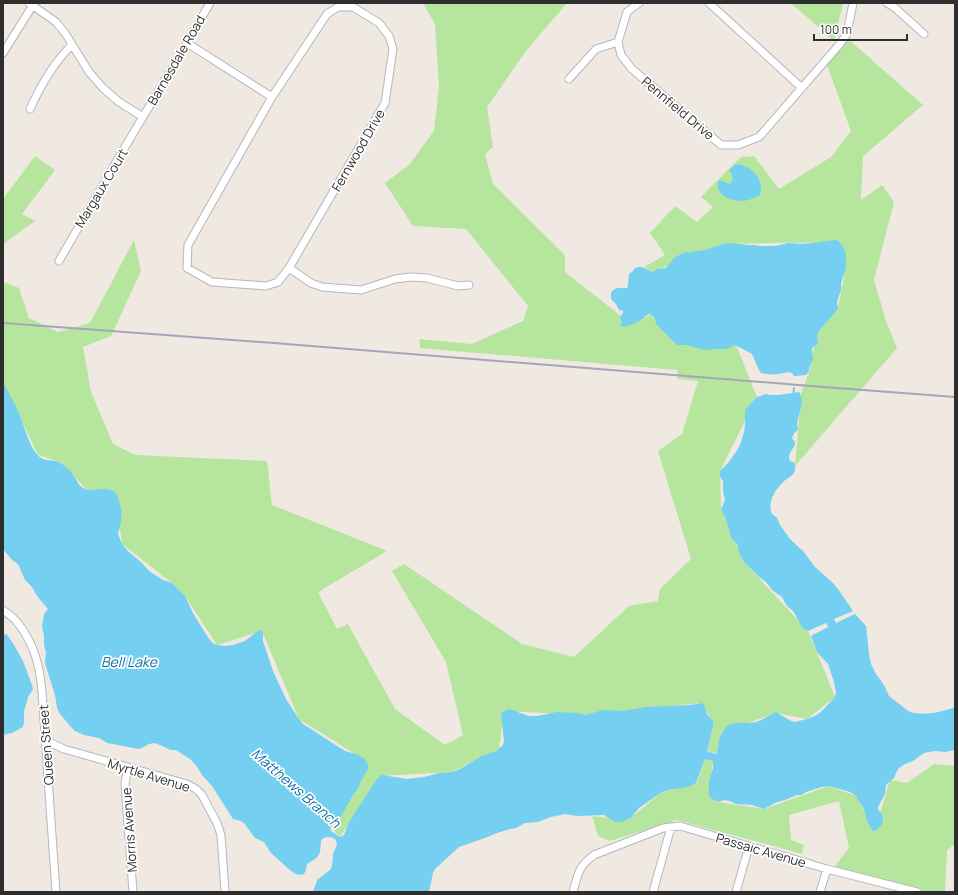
<svg xmlns="http://www.w3.org/2000/svg" width="958" height="895" font-family="Manrope,sans-serif">
	<style>
		.green { fill: #b6e59e }
		.water { fill: #75cff0 }
		.lines { fill: none; stroke-linecap: round; stroke-linejoin: round }
		.stream { stroke: #75cff0; stroke-width: 2 }
		.minor-casing { stroke: #b4b7c1; stroke-width: 9 }
		.minor { stroke: #fff; stroke-width: 7 }
		.rail { stroke: #a3a6b8; stroke-width: 2 }
		.labels { text-anchor: middle; stroke-width: 3.5; stroke-linejoin: round; paint-order: stroke }
		.street-label { font-size: 13px; fill: #2e2e2e; stroke: #fff }
		.water-label { font-size: 14px; font-style: italic; fill: #0d6fa3; stroke: #fff }
	</style>
	<rect width="100%" height="100%" fill="#efe9e1"/>
	<!-- green -->
	<path class="green" d="M 423,3 L 567,3 L 526,51 L 487,107 L 493,147 L 485,154 L 493,184 L 565,255 L 565,272 L 621,316 L 623,327 L 651,315 L 677,345 L 736,345 L 757,397 L 720,471 L 721,509 L 744,562 L 808,631 L 835,697 L 807,719 L 776,713 L 722,732 L 716,753 L 707,751 L 714,723 L 701,703 L 586,715 L 504,711 L 499,749 L 451,772 L 380,776 L 340,837 L 330,827 L 366,761 L 299,719 L 262,631 L 217,645 L 185,596 L 172,583 L 122,544 L 115,492 L 86,489 L 61,462 L 38,455 L 3,382 L 3,282 L 19,288 L 29,318 L 58,332 L 90,323 L 134,240 L 141,271 L 111,336 L 83,347 L 91,392 L 113,444 L 135,455 L 267,461 L 272,505 L 387,551 L 318,592 L 337,629 L 348,624 L 395,709 L 445,745 L 463,735 L 446,662 L 392,571 L 404,564 L 522,644 L 574,657 L 629,606 L 658,601 L 660,589 L 691,559 L 658,451 L 682,434 L 698,381 L 678,379 L 677,370 L 420,348 L 419,339 L 472,344 L 523,321 L 528,306 L 466,229 L 413,226 L 385,183 L 409,165 L 434,131 L 439,87 L 435,24 Z
		M 791,3 L 843,3 L 834,41 Z
		M 847,38 L 923,105 L 863,156 L 861,200 L 882,185 L 894,202 L 874,280 L 886,321 L 897,348 L 795,466 L 801,394 L 809,372 L 817,334 L 838,308 L 846,266 L 839,242 L 722,244 L 653,272 L 644,267 L 665,255 L 650,233 L 675,206 L 697,222 L 713,207 L 701,197 L 741,157 L 754,156 L 779,189 L 831,157 L 851,131 L 827,65 L 838,51 Z
		M 35,156 L 55,170 L 22,214 L 35,221 L 6,242 L 3,246 L 3,199 Z
		M 705,759 L 713,761 L 709,792 L 717,802 L 764,809 L 829,786 L 856,796 L 875,831 L 890,780 L 907,783 L 934,764 L 955,766 L 955,844 L 947,850 L 945,892 L 922,892 L 834,867 L 849,848 L 839,801 L 789,815 L 791,840 L 804,845 L 802,854 L 677,820 L 610,841 L 598,836 L 592,816 L 628,820 L 662,792 L 697,783 Z"/>
	<!-- water -->
	<path class="water" d="M 736,164 C 750,165 767,180 759,196 C 753,198 748,201 741,201 C 730,201 713,194 719,180 L 730,184 C 734,179 733,175 729,170 Z
		M 836,240 C 845,244 847,257 846,265 C 846,272 842,278 841,284 C 841,286 842,288 841,290 C 840,294 838,298 837,302 C 837,304 838,306 838,309 L 819,331 L 817,336 L 818,344 L 812,348 L 813,359 L 809,368 L 809,371 L 806,375 L 795,376 L 794,376 L 792,373 C 787,371 784,373 778,374 C 773,375 766,374 761,373 L 759,370 L 752,354 L 735,345 L 727,349 L 714,349 L 705,350 L 686,345 L 677,345 L 657,325 L 654,317 L 649,314 C 645,316 644,318 641,320 C 636,323 626,328 620,326 L 622,322 L 620,317 L 623,313 L 623,311 L 619,310 L 616,304 L 612,300 L 611,298 L 611,293 L 613,290 L 617,288 L 627,288 L 628,285 L 629,274 L 633,271 L 634,269 C 642,264 646,270 653,272 L 658,269 L 666,268 L 674,258 L 683,253 L 705,250 L 722,244 L 732,243 L 748,245 L 755,245 L 759,246 L 775,246 L 788,243 L 803,244 Z
		M 3,381 C 8,392 14,401 18,411 C 24,424 29,449 41,458 C 47,462 55,459 61,463 C 64,465 72,472 74,476 C 77,480 78,485 83,488 C 91,493 104,485 115,492 C 123,507 123,518 118,534 L 122,544 L 128,551 L 142,563 L 149,571 L 163,580 L 172,583 L 185,596 L 193,613 L 204,631 L 209,639 L 214,644 L 217,645 L 225,646 L 233,645 L 245,641 L 259,630 L 262,631 L 263,633 L 263,641 L 273,671 L 286,699 L 299,719 L 303,724 L 345,751 L 356,754 L 364,758 L 368,765 L 368,769 L 362,779 L 358,788 L 353,795 L 340,818 L 330,828 L 331,831 L 340,837 L 344,835 L 349,822 L 377,779 L 380,776 L 382,775 L 407,779 L 424,777 L 439,773 L 451,772 L 458,770 L 482,756 L 496,751 L 503,745 L 504,741 L 501,714 L 502,712 L 509,709 L 516,711 L 520,713 L 529,716 L 537,716 L 557,712 L 577,713 L 586,715 L 603,710 L 622,711 L 647,707 L 691,705 L 701,703 L 704,704 L 707,714 L 714,722 L 707,751 L 716,754 C 719,747 718,739 722,733 C 730,718 744,725 756,722 C 763,720 769,715 776,712 L 791,721 L 795,722 L 807,719 L 815,716 L 821,712 L 835,697 L 836,692 L 834,682 L 828,664 L 817,652 L 811,636 L 828,627 L 826,623 L 808,631 L 804,629 L 801,625 L 793,611 L 787,606 L 782,597 L 772,590 L 766,582 L 759,577 L 744,562 L 739,552 L 737,544 L 732,539 L 726,520 L 721,509 L 725,500 L 723,492 L 723,481 L 720,477 L 720,471 L 728,463 L 736,452 L 740,445 L 744,432 L 745,425 L 745,410 L 757,397 L 766,394 L 770,395 L 779,395 L 799,392 L 801,396 L 802,403 L 797,423 L 798,430 L 794,433 L 792,438 L 795,442 L 795,445 C 792,450 787,455 790,461 L 794,462 C 796,466 796,470 793,474 C 791,477 786,479 783,482 C 775,490 767,502 772,514 L 777,518 L 780,525 L 790,539 L 804,552 L 815,567 L 833,583 L 838,589 L 853,611 L 834,619 L 836,623 L 855,614 L 866,626 L 869,654 L 871,664 L 876,674 L 884,685 L 889,696 L 908,711 C 921,717 942,712 955,707 L 955,750 L 945,752 L 935,751 L 924,753 L 913,761 L 903,765 L 898,769 L 894,778 L 886,785 L 885,794 L 878,807 L 879,811 C 887,817 882,827 875,831 L 873,831 L 867,821 L 864,809 L 858,800 L 856,796 L 850,792 L 829,786 L 822,787 L 806,792 L 802,795 L 797,795 L 785,800 L 777,802 L 764,809 L 752,805 L 736,804 L 730,801 L 724,800 L 719,802 L 712,799 L 709,795 L 709,781 L 713,768 L 713,761 L 705,759 L 696,783 L 688,787 L 668,790 L 662,792 L 639,808 L 631,818 L 621,822 L 615,822 L 604,815 L 577,816 L 565,814 L 551,817 L 538,822 L 525,823 L 516,828 L 510,829 L 497,833 L 485,838 L 459,847 L 435,869 L 433,873 L 429,892 L 313,892 L 317,880 L 330,870 L 332,866 L 333,854 L 337,844 L 336,840 C 331,836 326,836 321,840 C 320,855 321,856 307,864 L 306,870 L 304,874 L 298,875 L 291,871 L 271,853 L 264,842 L 255,838 L 244,823 L 241,821 L 233,819 L 212,786 L 202,775 L 196,765 L 190,759 L 176,750 L 171,750 L 155,743 L 149,744 L 144,747 L 139,749 L 107,743 L 99,738 L 84,735 L 75,731 L 71,727 L 60,714 L 57,708 L 55,695 L 45,663 L 46,652 L 44,645 L 44,636 L 42,627 L 44,614 L 48,609 L 37,596 L 32,587 L 25,580 L 18,564 L 12,560 L 3,549 Z
		M 6,634 L 8,636 L 14,645 L 23,661 L 32,685 L 33,689 L 28,697 L 27,702 L 24,711 L 24,722 L 23,727 L 12,733 L 3,735 L 3,635 Z"/>
	<g class="lines">
		<!-- stream -->
		<path class="stream" d="M 793,395 L 794,388"/>
		<defs>
			<path id="minor" d="M 29,3 L 56,22 L 65,33 L 89,72 L 103,88 L 119,102 L 143,117
				M 639,3 L 627,12 L 618,42 L 621,55 L 632,69 L 721,145 L 738,145 L 759,137 L 839,45 L 847,34 L 853,3
				M 709,3 L 802,88
				M 887,3 L 894,7 L 924,34
				M 338,7 L 353,7 L 379,23 L 389,36 L 393,49 L 385,103 L 289,268 L 278,282 L 266,286 L 212,282 L 187,268 L 188,245 L 272,97 L 327,14 Z
				M 187,43 L 272,97
				M 3,53 L 33,5
				M 569,79 L 596,49 L 618,42
				M 30,109 C 40,87 54,62 72,45
				M 59,261 L 125,147 L 187,43 L 210,3
				M 289,268 L 311,283 L 322,287 L 361,290 L 395,279 L 411,277 L 427,278 L 458,286 L 469,285
				M 3,610 C 8,614 13,617 17,622 C 34,643 40,666 42,692 L 56,892
				M 46,738 L 51,743 L 64,749 L 187,784 L 196,789 L 202,795 L 217,823 L 221,835 L 225,892
				M 128,768 L 126,778 L 125,784 L 133,892
				M 573,892 C 578,874 578,867 594,855 L 663,828 L 680,826 L 827,869 L 917,892
				M 653,892 L 671,827
				M 736,892 L 749,846
				M 820,892 L 827,869"/>
		</defs>
		<!-- minor casing -->
		<use href="#minor" class="minor-casing"/>
		<!-- minor -->
		<use href="#minor" class="minor"/>
		<!-- rail -->
		<path class="rail" d="M 3,323 L 274,343 L 811,386 L 955,397"/>
	</g>
	<g class="labels">
		<!-- street labels -->
		<g class="street-label">
			<text transform="translate(176 60) rotate(-60)" y="5">Barnesdale Road</text>
			<text transform="translate(678 108) rotate(40)" y="5">Pennfield Drive</text>
			<text transform="translate(358 150) rotate(-60)" y="5">Fernwood Drive</text>
			<text transform="translate(101 188) rotate(-59)" y="5">Margaux Court</text>
			<text transform="translate(46 745) rotate(-94)" y="5">Queen Street</text>
			<text transform="translate(149 775) rotate(17)" y="5">Myrtle Avenue</text>
			<text transform="translate(129 830) rotate(-94)" y="5">Morris Avenue</text>
			<text transform="translate(761 850) rotate(16)" y="5">Passaic Avenue</text>
		</g>
		<!-- water labels -->
		<g class="water-label">
			<text x="129" y="667">Bell Lake</text>
			<text transform="translate(296 788) rotate(41)" y="5">Matthews Branch</text>
		</g>
	</g>
	<!-- border -->
	<rect width="958" height="895" fill="none" stroke="#2e2e2e" stroke-width="8"/>
	<!-- scale -->
	<path d="M814 34v6h93v-6" fill="none" stroke="#2e2e2e" stroke-width="2"/>
	<text x="820" y="34" font-size="12" fill="#2e2e2e" stroke="#ffffff" stroke-width="3" paint-order="stroke">100 m</text>
</svg>
